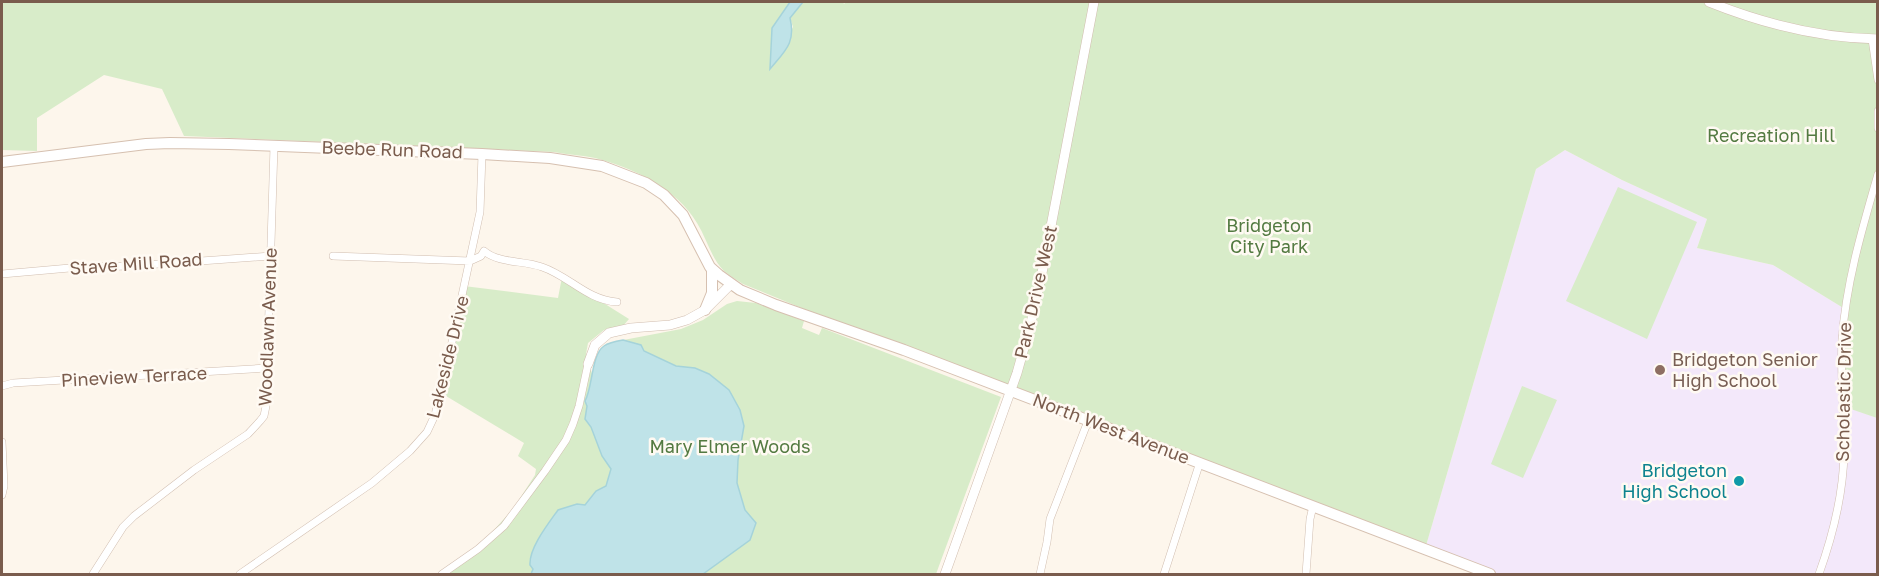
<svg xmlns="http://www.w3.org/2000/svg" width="1879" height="576" font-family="'Golos Text',sans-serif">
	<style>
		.education { fill: #f3e8fa }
		.green { fill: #d8ecc9 }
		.water { fill: #bfe3e8; stroke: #a5d3da; stroke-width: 1.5 }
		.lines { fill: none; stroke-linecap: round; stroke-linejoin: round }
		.minor-casing { stroke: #d1beb0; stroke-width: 8 }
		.tertiary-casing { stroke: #d1beb0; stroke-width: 10 }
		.secondary-casing { stroke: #d6c0b0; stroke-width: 12 }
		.minor { stroke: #fff; stroke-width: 7 }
		.tertiary { stroke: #fff; stroke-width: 9 }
		.secondary { stroke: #fff; stroke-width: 10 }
		.education-dot { fill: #8d6e63; stroke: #fffaf3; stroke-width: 2 }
		.culture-dot { fill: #0f9aa8; stroke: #fffaf3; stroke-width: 2 }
		.labels { text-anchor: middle; stroke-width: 5; stroke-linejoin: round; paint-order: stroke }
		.park-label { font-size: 18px; fill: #537a41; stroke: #fffaf3 }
		.street-label { font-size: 18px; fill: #7a5c4d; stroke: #fffaf3 }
		.education-label { font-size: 18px; fill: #785e54; stroke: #fffaf3; text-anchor: start }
		.culture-label { font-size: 18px; fill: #0d838f; stroke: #fffaf3; text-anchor: end }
	</style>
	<rect width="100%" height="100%" fill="#fdf6ec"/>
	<!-- education -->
	<path class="education" d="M 1565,150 L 1622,180 L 1707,219 L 1697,248 L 1773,265 L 1845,309 L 1842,405 L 1877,418 L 1877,574 L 1490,574 L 1425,549 L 1536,169 Z"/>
	<!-- green -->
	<path class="green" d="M 2,2 L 790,2 L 772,28 L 770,68 L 793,27 L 790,18 L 803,2 L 843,2 L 844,4 L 846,2 L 1877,2 L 1877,418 L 1842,406 L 1845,309 L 1773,265 L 1697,248 L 1707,219 L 1622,180 L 1565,150 L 1536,169 L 1425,549 L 904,350 L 743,284 C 737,280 730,276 724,271 C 711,258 707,239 697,223 C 676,188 634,168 595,158 C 582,155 568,155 554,152 L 184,136 L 162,89 L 104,75 L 37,118 L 37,151 L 2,150 Z
		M 1618,187 L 1697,222 L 1647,339 L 1566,301 Z
		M 562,277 L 629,319 L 623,326 L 604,330 L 588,343 L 586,354 L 593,377 L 605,347 L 613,342 L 681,329 L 703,320 L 727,304 L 737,301 L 756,303 L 804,321 L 802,328 L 819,335 L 822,328 L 1001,397 L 936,574 L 444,574 L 473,553 L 513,509 L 535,475 L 536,469 L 518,456 L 524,443 L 441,393 L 464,286 L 558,298 Z
		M 1522,386 L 1557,400 L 1523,478 L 1491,464 Z"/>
	<!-- water -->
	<path class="water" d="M 790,2 L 803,2 L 790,18 C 796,43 785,51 770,69 L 772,28 Z
		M 623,340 L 641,345 L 644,351 L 676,366 L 695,368 L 709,374 L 729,390 L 740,410 L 744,426 L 738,460 L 737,483 L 745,510 L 756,523 L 750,540 L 703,574 L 531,574 L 533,569 L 530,565 C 529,548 548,524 558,510 L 577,504 L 585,505 L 596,491 L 606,486 L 611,469 L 602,456 L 591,427 L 585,419 L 587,406 L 585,401 C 593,387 591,355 604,346 C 608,343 617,341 623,340 Z"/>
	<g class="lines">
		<defs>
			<path id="minor" d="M 1872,39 L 1878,80
				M 1878,111 L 1878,128
				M 333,256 L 470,261 L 481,256 L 484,251 C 500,264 523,260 542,267 C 569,276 587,300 617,302
				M 2,274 L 81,267 L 131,266 L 271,256
				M 2,386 L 13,383 L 267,368
				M 2,442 L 4,486 L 2,495
				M 93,574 L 123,527 L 134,516 L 194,470 L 248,434 L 260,421 L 264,416 L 266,406 L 274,146
				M 240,574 L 372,483 L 410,451 L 427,432 L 435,415 L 447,365 L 480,212 L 482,154
				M 442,574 L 478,549 L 504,526 L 545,471 L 566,440 L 573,424 L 579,406 L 588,364
				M 1040,574 L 1047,542 L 1050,519 L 1088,421
				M 1164,574 L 1200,462
				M 1306,574 L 1310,519 L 1313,506
				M 1819,574 C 1833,535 1843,496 1844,454 C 1845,416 1840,378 1842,340 C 1846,283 1862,229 1878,174"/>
			<path id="tertiary" d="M 1709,2 C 1764,24 1818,38 1878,39
				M 588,364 L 595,345 L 609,333 L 631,328 L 670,325 L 687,320 L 705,310 L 731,284
				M 945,574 L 1017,373 L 1031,323 L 1043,268 L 1094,2"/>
			<path id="secondary" d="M 2,162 L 146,144 L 170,143 L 229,144 L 482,154 L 550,158 L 602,166 L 646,183 L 664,195 L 683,215 L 710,267 L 719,275 L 740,290 L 776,305 L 904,350 L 1490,574
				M 705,310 L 712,293 L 712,269"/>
		</defs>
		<!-- minor casing -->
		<use href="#minor" class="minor-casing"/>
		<!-- tertiary casing -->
		<use href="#tertiary" class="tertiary-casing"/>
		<!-- secondary casing -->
		<use href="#secondary" class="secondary-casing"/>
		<!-- minor -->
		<use href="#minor" class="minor"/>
		<!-- tertiary -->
		<use href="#tertiary" class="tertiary"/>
		<!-- secondary -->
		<use href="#secondary" class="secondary"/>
	</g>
	<!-- markers -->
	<circle class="education-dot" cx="1660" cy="370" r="6"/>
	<circle class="culture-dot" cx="1739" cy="481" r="6"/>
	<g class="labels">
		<!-- park labels -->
		<g class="park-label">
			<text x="1771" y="142">Recreation Hill</text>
			<text x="1269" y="232">Bridgeton<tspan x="1269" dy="21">City Park</tspan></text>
			<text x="730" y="453">Mary Elmer Woods</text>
		</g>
		<!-- street labels -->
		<g class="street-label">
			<text transform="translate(392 150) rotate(2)" y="6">Beebe Run Road</text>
			<text transform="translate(136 264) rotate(-4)" y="6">Stave Mill Road</text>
			<text transform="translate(1036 292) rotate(-77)" y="6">Park Drive West</text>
			<text transform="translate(268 327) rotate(-88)" y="6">Woodlawn Avenue</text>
			<text transform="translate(448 357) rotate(-76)" y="6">Lakeside Drive</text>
			<text transform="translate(134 377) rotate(-3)" y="6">Pineview Terrace</text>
			<text transform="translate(1844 392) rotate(-89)" y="6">Scholastic Drive</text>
			<text transform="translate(1111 429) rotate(21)" y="6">North West Avenue</text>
		</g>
		<!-- education labels -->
		<g class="education-label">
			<text x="1672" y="366">Bridgeton Senior<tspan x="1672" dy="21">High School</tspan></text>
		</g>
		<!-- culture labels -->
		<g class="culture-label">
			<text x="1727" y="477">Bridgeton<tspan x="1727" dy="21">High School</tspan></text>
		</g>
	</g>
	<!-- border -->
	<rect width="1879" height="576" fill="none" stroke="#7a5c4d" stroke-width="6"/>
</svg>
